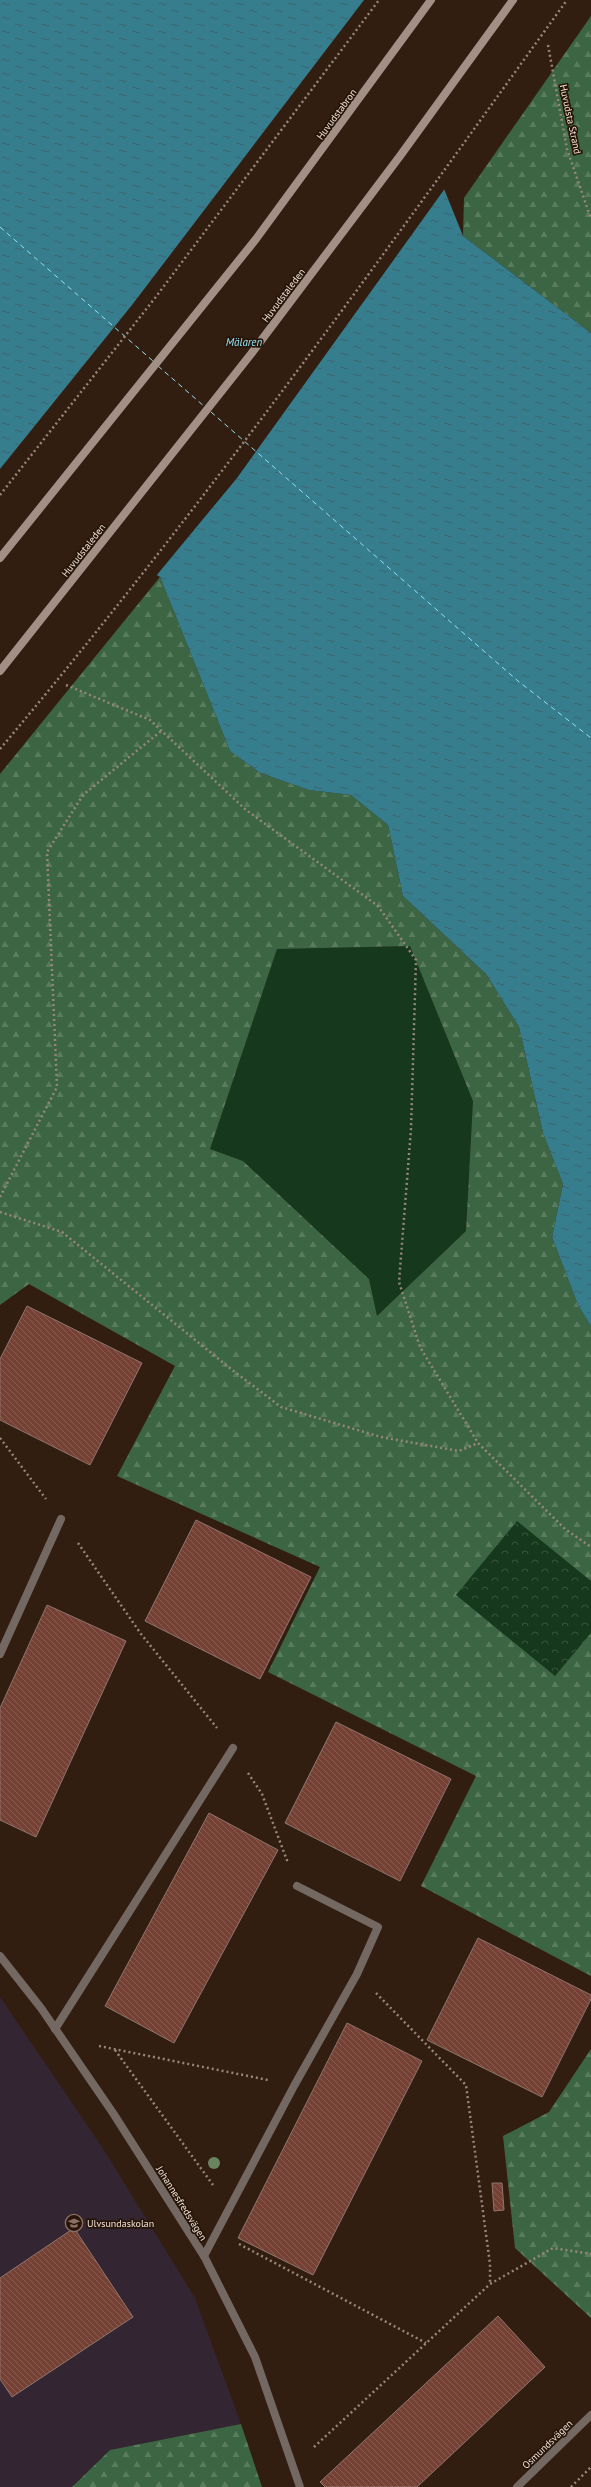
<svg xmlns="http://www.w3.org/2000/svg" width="591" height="2487" font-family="'PT Sans',sans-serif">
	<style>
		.education { fill: #332532 }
		.grass { fill: #16381d }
		.forest { fill: url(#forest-firs); fill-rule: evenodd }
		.park { fill: url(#park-crowns) }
		.water { fill: url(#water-ripples) }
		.pier { fill: #321e11 }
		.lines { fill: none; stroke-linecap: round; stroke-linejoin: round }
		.ferry { stroke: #92e3f8; stroke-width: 1; stroke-dasharray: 5 4; stroke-linecap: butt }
		.building { fill: url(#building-back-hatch); stroke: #91756d }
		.path { stroke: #97867c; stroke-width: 2.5; stroke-dasharray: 2 3; stroke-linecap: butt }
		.lane { stroke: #746863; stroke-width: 8 }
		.street { stroke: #746863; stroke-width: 8 }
		.secondary { stroke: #a29087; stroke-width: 8 }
		.tree { fill: #698560 }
		.labels { text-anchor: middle; stroke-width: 3.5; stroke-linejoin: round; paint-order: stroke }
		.street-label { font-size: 10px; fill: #f1e3db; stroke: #271508 }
		.poi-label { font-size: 10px; fill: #f1e3db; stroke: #271508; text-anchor: start }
		.water-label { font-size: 11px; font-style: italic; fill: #92e3f8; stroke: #271508 }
	</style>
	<defs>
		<pattern id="forest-firs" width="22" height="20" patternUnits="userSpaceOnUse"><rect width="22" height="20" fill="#3c6643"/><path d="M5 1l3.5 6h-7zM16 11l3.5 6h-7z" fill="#597c5e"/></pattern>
		<pattern id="park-crowns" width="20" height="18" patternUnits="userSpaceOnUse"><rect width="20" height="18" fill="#16381d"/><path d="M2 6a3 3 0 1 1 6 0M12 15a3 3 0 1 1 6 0" fill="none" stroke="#38553d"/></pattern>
		<pattern id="water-ripples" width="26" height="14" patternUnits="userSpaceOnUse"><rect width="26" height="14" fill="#367d8e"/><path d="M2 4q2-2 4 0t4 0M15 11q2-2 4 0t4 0" fill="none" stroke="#3e636c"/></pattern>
		<pattern id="building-back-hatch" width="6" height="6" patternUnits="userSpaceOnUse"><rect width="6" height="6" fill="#744134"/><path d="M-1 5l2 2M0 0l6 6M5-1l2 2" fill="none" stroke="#885c51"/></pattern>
	</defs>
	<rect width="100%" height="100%" fill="#321e11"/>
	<!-- education -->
	<path class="education" d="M 0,1997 L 102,2147 L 195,2298 L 241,2424 L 110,2450 L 72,2487 L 0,2487 Z"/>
	<!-- grass -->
	<path class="grass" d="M 410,946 L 473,1101 L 466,1231 L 377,1316 L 369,1279 L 243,1161 L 210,1149 L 277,949 Z"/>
	<!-- forest -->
	<path class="forest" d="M 591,16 L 591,333 L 463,236 L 464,198 Z
		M 160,577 L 230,751 L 260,773 L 309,790 L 351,795 L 388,825 L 403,896 L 486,974 L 519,1027 L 543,1133 L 563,1184 L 552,1237 L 578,1305 L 591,1326 L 591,1976 L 421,1886 L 476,1776 L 268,1672 L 320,1567 L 117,1476 L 175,1366 L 29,1284 L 0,1305 L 0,774 ZM 410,946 L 473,1101 L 466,1231 L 377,1316 L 369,1279 L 243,1161 L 210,1149 L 277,949 Z
		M 591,2049 L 591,2318 L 515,2248 L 503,2136 L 549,2112 Z
		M 241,2424 L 262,2487 L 72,2487 L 110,2450 Z"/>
	<!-- park -->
	<path class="park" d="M 517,1521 L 591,1581 L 591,1633 L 555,1676 L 456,1595 Z"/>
	<!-- water -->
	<path class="water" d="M 0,0 L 368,0 L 463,236 L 591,333 L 591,1326 L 578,1305 L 552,1237 L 563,1184 L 543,1133 L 519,1027 L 486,974 L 403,896 L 388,825 L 351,795 L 309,790 L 260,773 L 230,751 L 160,577 L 0,476 Z"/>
	<!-- pier -->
	<path class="pier" d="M 364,0 L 370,0 L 446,187 L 237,478 L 156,576 L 0,478 L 0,469 L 132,305 Z"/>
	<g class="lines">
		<!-- ferry -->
		<path class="ferry" d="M 0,227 L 153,361
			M 158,366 L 205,407
			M 211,412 L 518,681 L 591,738"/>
	</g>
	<!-- building -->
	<path class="building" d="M 27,1306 L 142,1363 L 90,1465 L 0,1420 L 0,1359 Z
		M 196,1520 L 311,1577 L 260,1679 L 145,1621 Z
		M 47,1605 L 126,1641 L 36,1837 L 0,1820 L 0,1708 Z
		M 336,1722 L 451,1779 L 400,1881 L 285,1823 Z
		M 209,1813 L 278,1850 L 174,2043 L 105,2006 Z
		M 478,1938 L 591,1995 L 591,1999 L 542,2097 L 427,2040 Z
		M 347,2023 L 422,2061 L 313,2275 L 238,2238 Z
		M 492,2183 L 502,2183 L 504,2210 L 494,2211 Z
		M 74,2228 L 133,2317 L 12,2397 L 0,2379 L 0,2278 Z
		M 498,2316 L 545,2367 L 417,2487 L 325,2487 L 320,2482 Z"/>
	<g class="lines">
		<!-- path -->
		<path class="path" d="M 548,45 L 567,149 L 591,219
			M 0,495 L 155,298 L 379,0
			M 66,685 L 150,720 L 246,810 L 378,906 L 416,960 L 411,1129 L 399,1282 L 420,1347 L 478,1443 L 565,1529 L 591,1547
			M 0,749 C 202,509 384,254 567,0
			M 0,1197 L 57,1087 L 47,852 L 83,795 L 161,731
			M 0,1212 L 62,1232 L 231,1369 L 281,1407 L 381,1437 L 459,1451 L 478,1443
			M 0,1438 L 46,1499
			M 78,1543 L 141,1634 L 217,1728
			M 248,1773 L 262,1794 L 288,1863
			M 376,1993 L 466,2085 L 490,2264 L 490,2284
			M 99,2046 L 268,2080
			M 115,2050 L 213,2185
			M 239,2244 L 426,2343
			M 314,2447 L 490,2284 L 553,2248 L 591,2254
			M 571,2487 L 591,2467"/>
		<!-- lane -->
		<path class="lane" d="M 0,1654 L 61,1519
			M 55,2029 L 233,1748
			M 204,2256 L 294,2086 L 357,1974 L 378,1927 L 297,1886"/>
		<!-- street -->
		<path class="street" d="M 0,1956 L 41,2008 L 113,2113 L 204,2256 L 255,2357 L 300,2487
			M 517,2487 L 591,2415"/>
		<!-- secondary -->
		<path class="secondary" d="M 0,558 L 256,239 L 431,0
			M 0,671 L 251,354 L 400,156 L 513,0"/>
	</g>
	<!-- trees -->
	<circle class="tree" cx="214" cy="2163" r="6"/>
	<!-- icons -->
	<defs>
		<symbol id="school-ring" viewBox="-11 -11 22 22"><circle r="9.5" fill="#271508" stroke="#8d6e63" stroke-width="1.5"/><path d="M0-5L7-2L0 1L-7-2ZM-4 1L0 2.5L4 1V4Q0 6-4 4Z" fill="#8d6e63"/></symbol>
	</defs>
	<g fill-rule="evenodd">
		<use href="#school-ring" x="64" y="2213" width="20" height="20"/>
	</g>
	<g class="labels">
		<!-- street labels -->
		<g class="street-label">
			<text transform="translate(336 114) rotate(-54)" y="4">Huvudstabron</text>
			<text transform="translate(571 119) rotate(78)" y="4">Huvudsta Strand</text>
			<text transform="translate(283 295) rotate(-53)" y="4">Huvudstaleden</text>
			<text transform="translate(83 550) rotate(-52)" y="4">Huvudstaleden</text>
			<text transform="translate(182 2203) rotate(58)" y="4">Johannesfredsvägen</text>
			<text transform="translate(547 2444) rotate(-44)" y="4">Osmundsvägen</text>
		</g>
		<!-- poi labels -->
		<g class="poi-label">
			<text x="87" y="2227">Ulvsundaskolan</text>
		</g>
		<!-- water labels -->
		<g class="water-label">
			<text x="244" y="346">Mälaren</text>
		</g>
	</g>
</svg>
